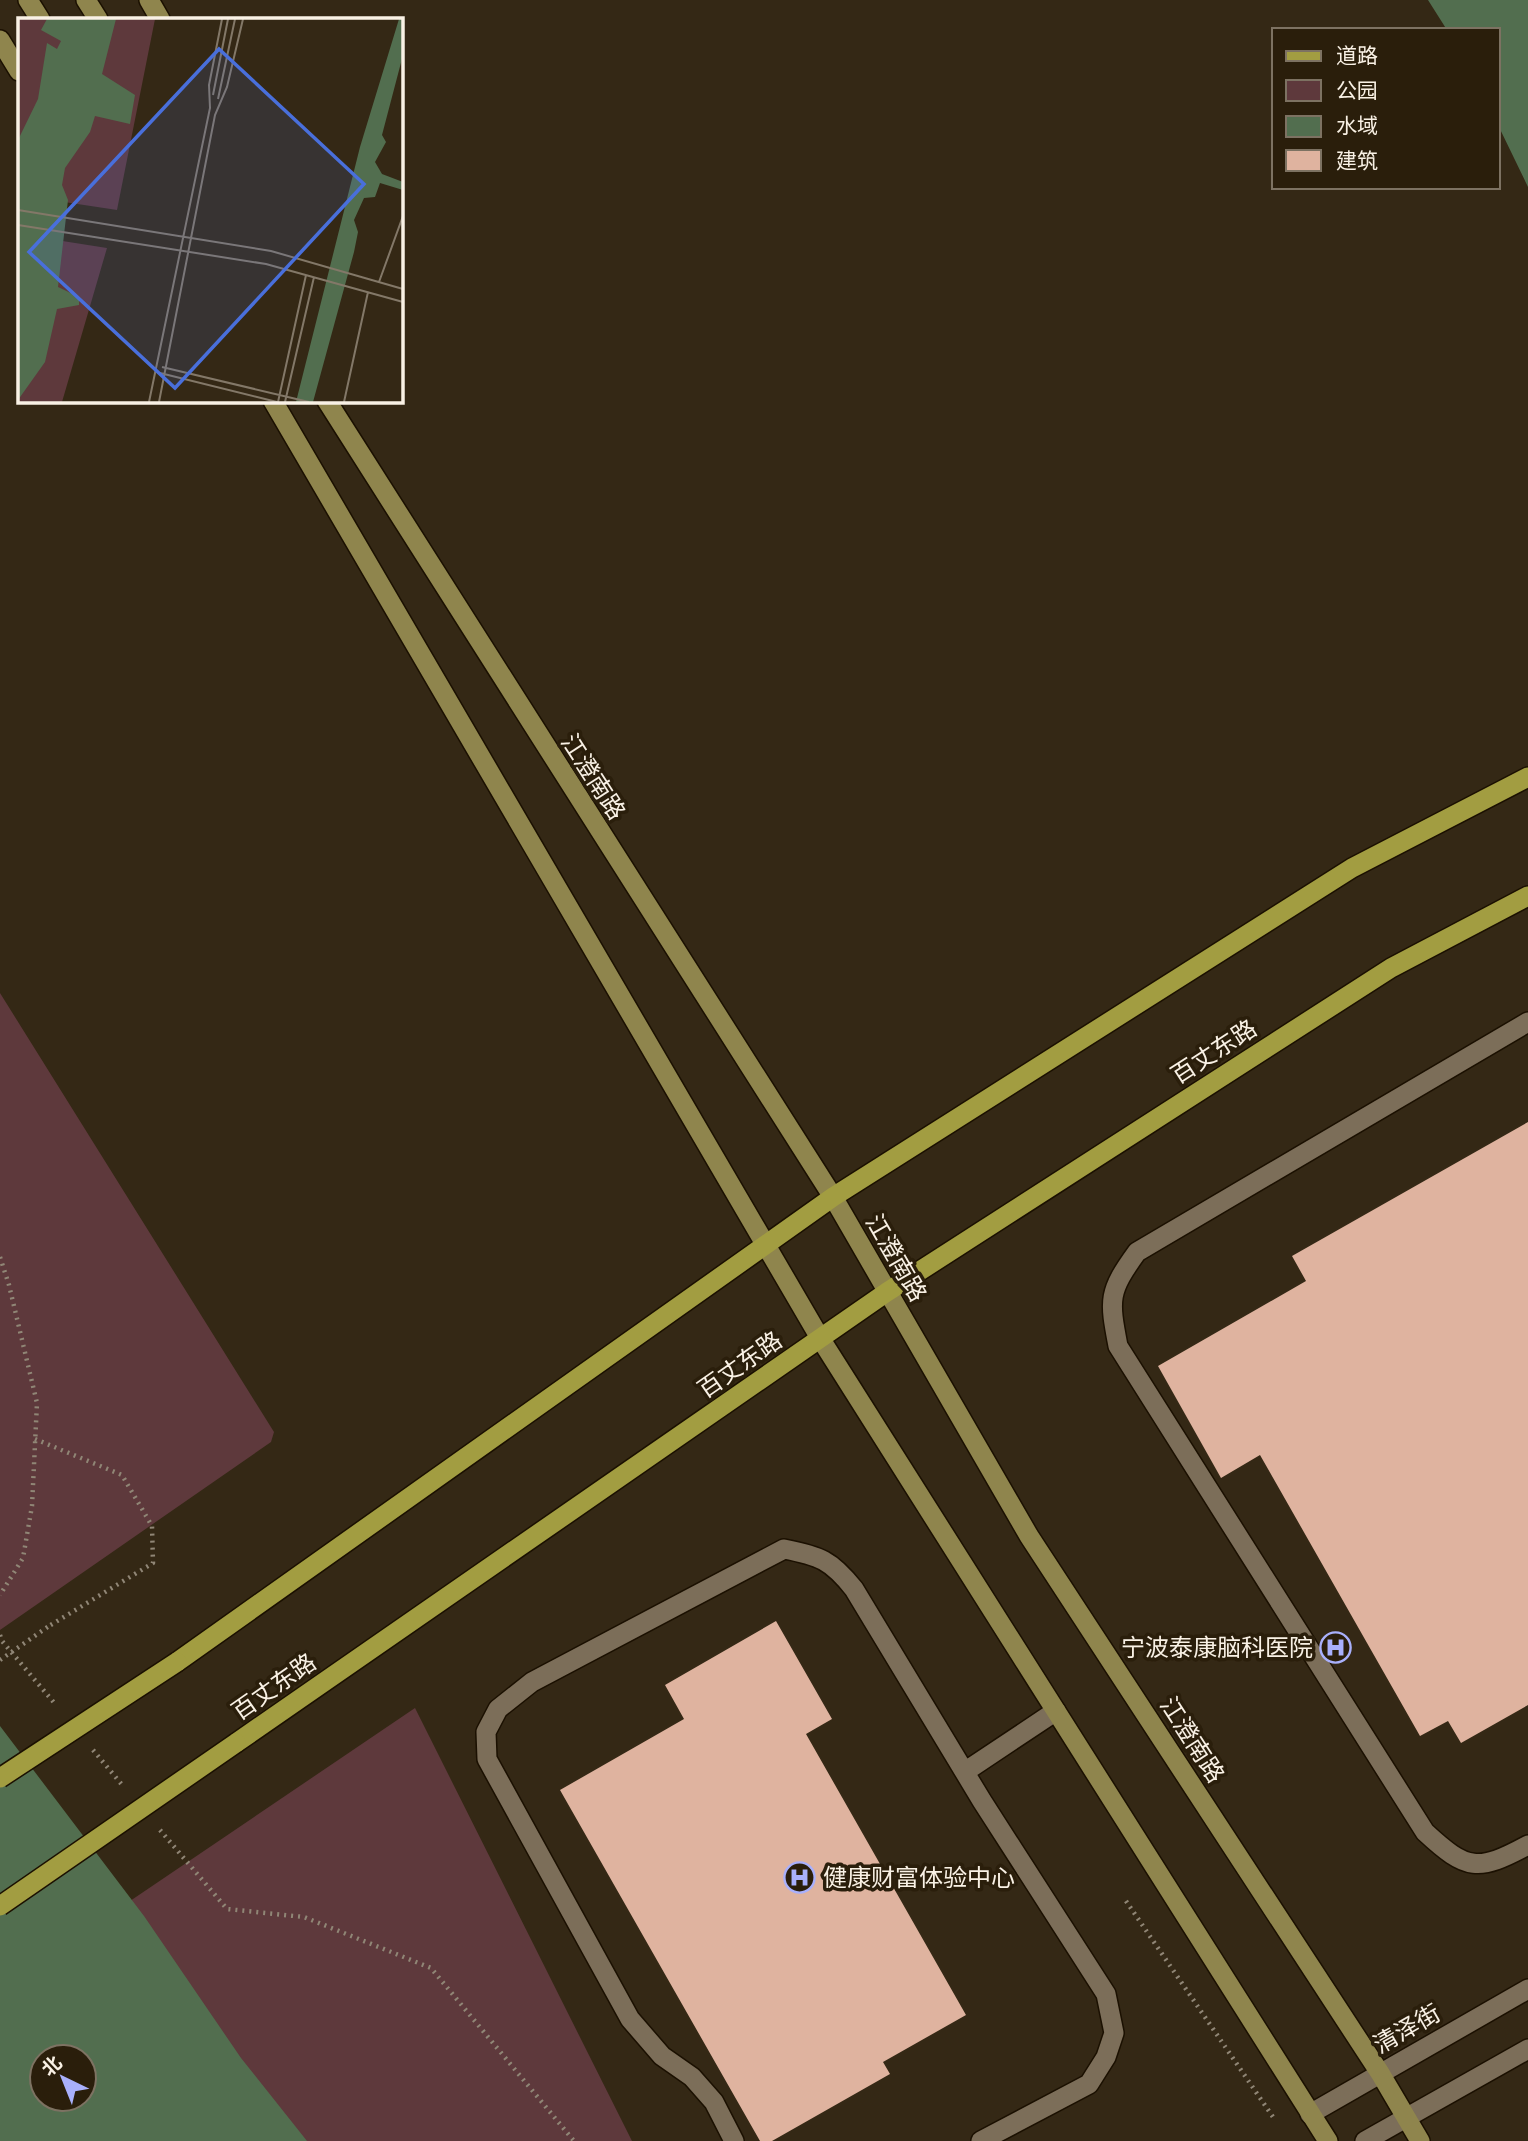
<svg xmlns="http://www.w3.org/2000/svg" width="1528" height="2141" font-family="Poppins,'Noto Sans SC',sans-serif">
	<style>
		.green { fill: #5e393c; fill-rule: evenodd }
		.water { fill: #526e4f; fill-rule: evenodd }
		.building { fill: #dfb39f }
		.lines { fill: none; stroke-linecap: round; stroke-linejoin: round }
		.service-casing { stroke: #1b1001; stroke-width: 22 }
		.tertiary-casing { stroke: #1b1001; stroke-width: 22 }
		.secondary-casing { stroke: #1b1001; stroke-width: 22 }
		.primary-casing { stroke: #1b1001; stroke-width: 22 }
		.path { stroke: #908676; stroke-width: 4.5; stroke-dasharray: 2 5; stroke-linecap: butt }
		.service { stroke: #7c6e59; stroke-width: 19 }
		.tertiary { stroke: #7c6e59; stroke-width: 19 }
		.secondary { stroke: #8f854d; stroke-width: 19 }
		.primary { stroke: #a29d41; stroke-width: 19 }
		.primary-bridge-casing { stroke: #1b1001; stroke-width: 22; stroke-linecap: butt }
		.path-bridge { stroke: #908676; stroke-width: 4.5; stroke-dasharray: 2 5; stroke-linecap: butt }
		.primary-bridge { stroke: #a29d41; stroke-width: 19 }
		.labels { text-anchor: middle; stroke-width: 7; stroke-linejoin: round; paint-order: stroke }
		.street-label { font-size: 24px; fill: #f9f1e5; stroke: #2a1e0b }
		.poi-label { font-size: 24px; fill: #f9f1e5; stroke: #2a1e0b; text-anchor: end }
		.inset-road { fill: none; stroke: #837868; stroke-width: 2 }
		.view { fill: #496fdb; fill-opacity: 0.15; stroke: #496fdb; stroke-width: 3.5 }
		.inset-edge { fill: none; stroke: #f9f1e5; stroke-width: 3.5 }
	</style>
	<rect width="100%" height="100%" fill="#342815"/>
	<!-- green -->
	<path class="green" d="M 0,993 L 274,1432 L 271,1442 L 0,1630 Z
		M 415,1708 L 632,2141 L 0,2141 L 0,1989 ZM 42,2057 L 84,2057 L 84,2099 L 42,2099 Z"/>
	<!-- water -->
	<path class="water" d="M 1428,0 L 1528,0 L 1528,187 L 1498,125 L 1498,30 L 1447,30 Z
		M 0,1726 L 144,1916 L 241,2058 L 307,2141 L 0,2141 ZM 42,2057 L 84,2057 L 84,2099 L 42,2099 Z"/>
	<!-- building -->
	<path class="building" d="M 1528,1122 L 1528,1705 L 1461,1743 L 1448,1721 L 1420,1736 L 1260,1455 L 1221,1478 L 1158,1366 L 1306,1281 L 1292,1256 Z
		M 776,1621 L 832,1719 L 806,1734 L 966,2015 L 883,2062 L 890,2074 L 772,2141 L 760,2141 L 560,1790 L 684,1719 L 665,1685 Z"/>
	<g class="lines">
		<defs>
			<path id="service" d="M 1528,1022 L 1137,1252 C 1108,1292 1109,1299 1118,1346 L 1425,1832 C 1467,1871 1478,1872 1528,1845
				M 966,1771 L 1056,1711
				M 734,2141 L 714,2102 L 692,2077 L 662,2056 L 630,2019 L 487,1759 L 486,1732 L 498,1709 L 532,1682 L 784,1549 C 820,1556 831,1560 854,1589 L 982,1801 L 1106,1994 L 1114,2033 L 1106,2057 L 1089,2084 L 981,2141"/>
			<path id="tertiary" d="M 1310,2114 L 1528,1989
				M 1365,2141 L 1528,2049"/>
			<path id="secondary" d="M 28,0 L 40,19
				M 86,0 L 98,19
				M 149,0 L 160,19
				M 0,40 L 19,71
				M 273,401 L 820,1338 L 1328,2141
				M 327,401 L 833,1197 L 1029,1536 L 1380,2073 L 1420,2141"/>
			<path id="primary" d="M 177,1662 L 833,1197 L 1352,868 L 1528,777
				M 236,1743 L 887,1292 L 1391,968 L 1528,896"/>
		</defs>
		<!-- service casing -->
		<use href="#service" class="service-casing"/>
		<!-- tertiary casing -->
		<use href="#tertiary" class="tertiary-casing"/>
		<!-- secondary casing -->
		<use href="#secondary" class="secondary-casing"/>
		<!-- primary casing -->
		<use href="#primary" class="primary-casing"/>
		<!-- path -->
		<path class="path" d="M 0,1257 L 9,1285 L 37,1403 L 32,1506 L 23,1558 L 0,1595
			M 35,1439 L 122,1475 L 152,1526 L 153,1563 L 49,1626
			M 0,1635 L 2,1641 L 56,1705
			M 93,1750 L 123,1786
			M 160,1830 L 227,1909 L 304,1917 L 431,1968 L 574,2141
			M 1126,1901 L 1275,2120"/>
		<!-- service -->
		<use href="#service" class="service"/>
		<!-- tertiary -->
		<use href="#tertiary" class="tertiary"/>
		<!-- secondary -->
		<use href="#secondary" class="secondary"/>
		<!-- primary -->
		<use href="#primary" class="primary"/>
		<defs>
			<path id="primary-bridge" d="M 0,1778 L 177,1662
				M 0,1906 L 236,1743"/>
		</defs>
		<!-- primary-bridge casing -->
		<use href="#primary-bridge" class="primary-bridge-casing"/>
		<!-- path-bridge -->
		<path class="path-bridge" d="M 0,1660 L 49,1626"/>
		<!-- primary-bridge -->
		<use href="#primary-bridge" class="primary-bridge"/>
	</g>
	<!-- icons -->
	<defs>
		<symbol id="hospital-ring" viewBox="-11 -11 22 22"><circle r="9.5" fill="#2a1e0b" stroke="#a9b0fc" stroke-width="1.5"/><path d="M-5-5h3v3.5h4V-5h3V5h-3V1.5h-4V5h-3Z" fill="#a9b0fc"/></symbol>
	</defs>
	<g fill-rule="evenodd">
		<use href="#hospital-ring" x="1318" y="1630" width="35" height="35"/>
		<use href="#hospital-ring" x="782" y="1860" width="35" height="35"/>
	</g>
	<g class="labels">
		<!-- street labels -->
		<g class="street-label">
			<text transform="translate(593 777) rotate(57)" y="8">江澄南路</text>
			<text transform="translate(1214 1052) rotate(-33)" y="8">百丈东路</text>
			<text transform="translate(896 1258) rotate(60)" y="8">江澄南路</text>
			<text transform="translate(740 1365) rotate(-35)" y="8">百丈东路</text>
			<text transform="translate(274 1687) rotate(-35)" y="8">百丈东路</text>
			<text transform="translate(1192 1740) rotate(57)" y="8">江澄南路</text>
			<text transform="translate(1407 2029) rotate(-30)" y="8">清泽街</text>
		</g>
		<!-- poi labels -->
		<g class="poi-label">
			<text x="1313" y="1656">宁波泰康脑科医院</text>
			<text x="823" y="1886" text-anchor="start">健康财富体验中心</text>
		</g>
	</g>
	<!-- overview -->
	<g transform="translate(18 18)">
		<rect width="385" height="385" fill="#342815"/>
		<path d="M 0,1 L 137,1 L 99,192 L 0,177 ZM 0,216 L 89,230 L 44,384 L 0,384 Z" fill="#5e393c"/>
		<path d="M 29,1 L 98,1 L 84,56 L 117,77 L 112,106 L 77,98 L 72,114 L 47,150 L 44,167 L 50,182 L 40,269 L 61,279 L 61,287 L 39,291 L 27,344 L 0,382 L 0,122 L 20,81 L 29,25 L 39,31 L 43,23 L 23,12 ZM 381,1 L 385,1 L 385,37 L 364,117 L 368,124 L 357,144 L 364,156 L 385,164 L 385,172 L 362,165 L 357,179 L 346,180 L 336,202 L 340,214 L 336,234 L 295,384 L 278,384 L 342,129 Z" fill="#526e4f"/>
		<path class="inset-road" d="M 195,77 L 210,1M 200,81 L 217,1M 0,192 L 253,233 L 385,271M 0,207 L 248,246 L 385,284M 361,264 L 385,198M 144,349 L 291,384M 142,355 L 259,384M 131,384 L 192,90 L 191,67 L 204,1M 141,384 L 197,97 L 209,69 L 225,1M 260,384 L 288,257M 267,384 L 296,259M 326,384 L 350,274"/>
		<path class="view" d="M 201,31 L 346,166 L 157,370 L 11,234 Z"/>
		<rect width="385" height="385" class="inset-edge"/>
	</g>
	<!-- legend -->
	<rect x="1272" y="28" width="228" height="161" fill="#2a1e0b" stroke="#7d7262" stroke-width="2"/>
	<rect x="1286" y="51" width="35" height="10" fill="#a29d41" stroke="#7d7262" stroke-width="2"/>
	<text x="1336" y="63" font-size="21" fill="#f9f1e5">道路</text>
	<rect x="1286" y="80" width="35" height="21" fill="#5e393c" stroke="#7d7262" stroke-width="2"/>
	<text x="1336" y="98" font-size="21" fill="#f9f1e5">公园</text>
	<rect x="1286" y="116" width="35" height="21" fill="#526e4f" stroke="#7d7262" stroke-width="2"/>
	<text x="1336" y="133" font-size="21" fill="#f9f1e5">水域</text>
	<rect x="1286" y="150" width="35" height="21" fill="#dfb39f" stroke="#7d7262" stroke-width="2"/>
	<text x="1336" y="168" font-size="21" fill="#f9f1e5">建筑</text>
	<!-- north arrow -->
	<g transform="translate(63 2078) rotate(317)"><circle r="33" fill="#2a1e0b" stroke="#7d7262" stroke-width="2"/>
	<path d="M0-5L12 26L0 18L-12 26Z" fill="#a9b0fc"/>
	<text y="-10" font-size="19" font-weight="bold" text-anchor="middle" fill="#f9f1e5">北</text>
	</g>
</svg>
